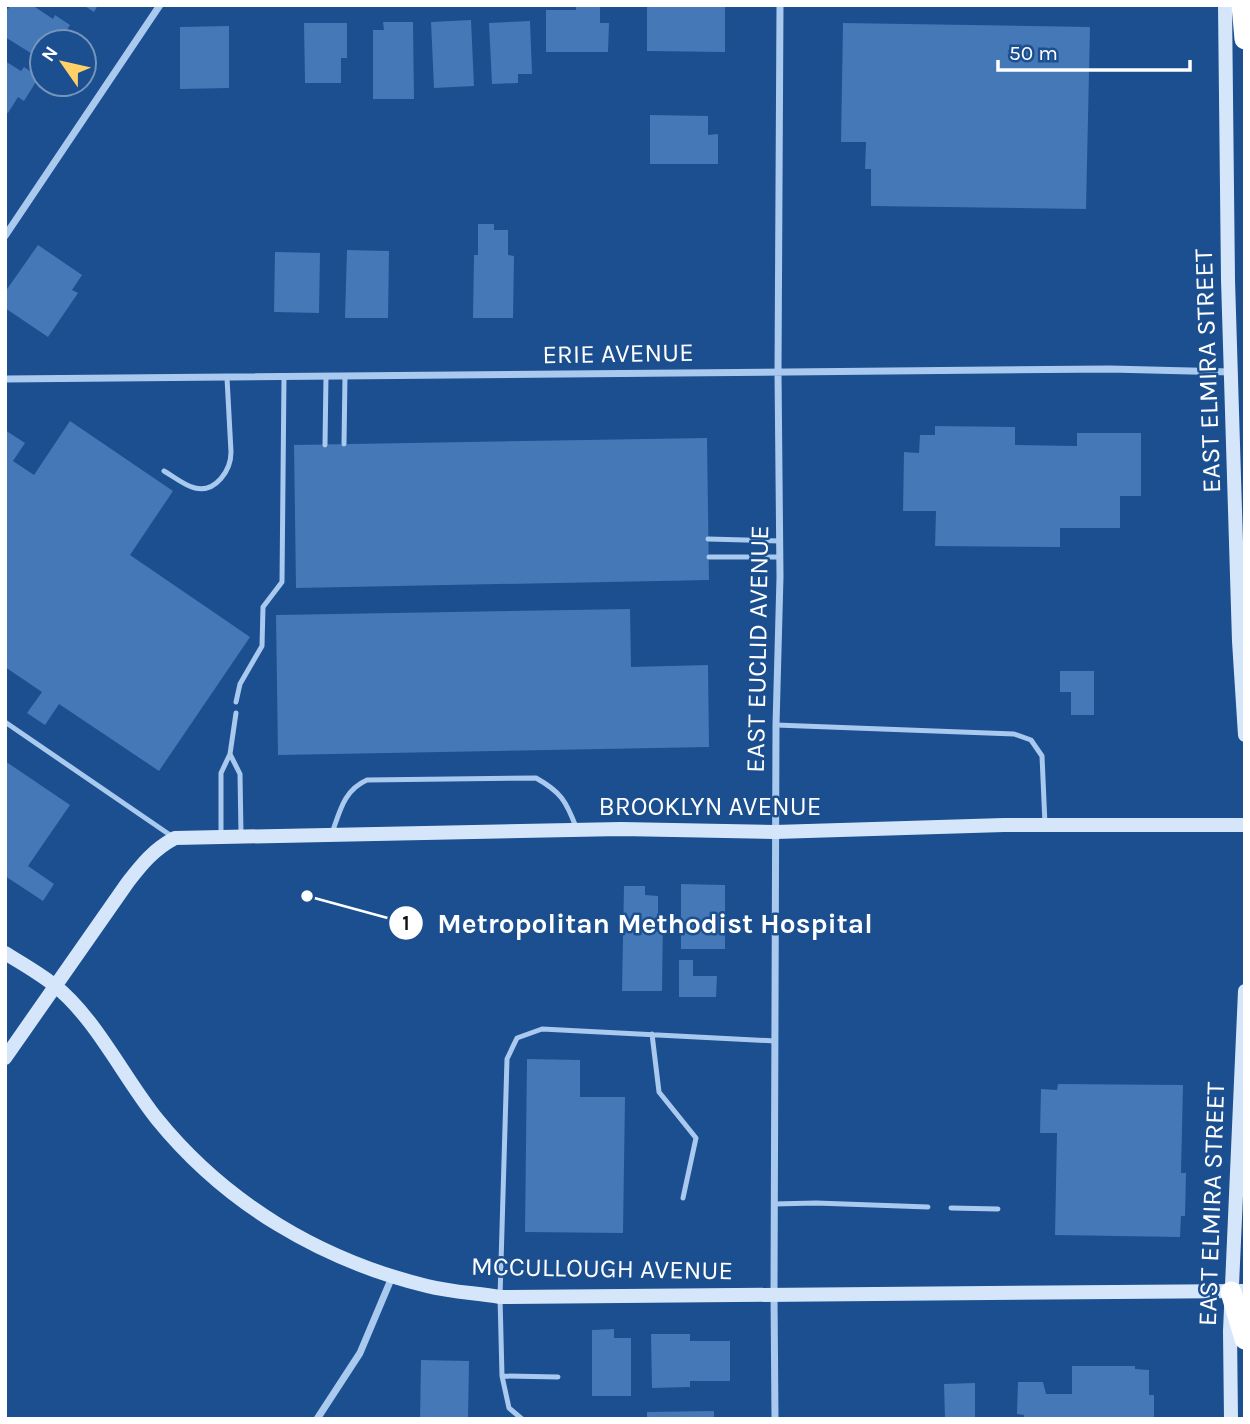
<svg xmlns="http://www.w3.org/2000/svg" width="1250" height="1424" font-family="Karla,sans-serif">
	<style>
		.building { fill: #4478b7 }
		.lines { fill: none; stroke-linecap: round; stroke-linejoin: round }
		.service { stroke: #a9c9ee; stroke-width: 5 }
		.minor { stroke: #a9c9ee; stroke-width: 7 }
		.secondary { stroke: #d6e6fa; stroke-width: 14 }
		.motorway { stroke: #fff; stroke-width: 21 }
		.labels { text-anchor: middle; stroke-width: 5; stroke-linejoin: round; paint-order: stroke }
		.street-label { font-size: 26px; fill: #fff; stroke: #1b4f8f }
		.leader { fill: none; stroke: #fff; stroke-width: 2.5 }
		.callout-dot { fill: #fff; stroke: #1b4f8f; stroke-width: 2.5 }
		.mark-label { font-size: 21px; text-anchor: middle; font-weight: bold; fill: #111 }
		.callout-label { font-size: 28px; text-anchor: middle; font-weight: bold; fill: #fff; stroke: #1b4f8f; stroke-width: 5; stroke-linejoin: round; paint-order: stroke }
	</style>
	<rect width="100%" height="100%" fill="#1b4f8f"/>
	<!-- building -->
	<path class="building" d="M 11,5 L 36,5 L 35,7 L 53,19 L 55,15 L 70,25 L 59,42 L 42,42 L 42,60 L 5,37 L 5,7 L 8,9 Z
		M 83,5 L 98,5 L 94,12 Z
		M 576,5 L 600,6 L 600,23 L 609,23 L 608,52 L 546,52 L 546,10 L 576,10 Z
		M 647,5 L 725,5 L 725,52 L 647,51 Z
		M 471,20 L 474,86 L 434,88 L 431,22 Z
		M 530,21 L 532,74 L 518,74 L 518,83 L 492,84 L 489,23 Z
		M 383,22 L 413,22 L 414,99 L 373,99 L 373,30 L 384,30 Z
		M 304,23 L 347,23 L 347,58 L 341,58 L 341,83 L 305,83 Z
		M 843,23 L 1090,27 L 1086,209 L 871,206 L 871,169 L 865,169 L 866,142 L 841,142 Z
		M 229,26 L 229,88 L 180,89 L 180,27 Z
		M 5,61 L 21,71 L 24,67 L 39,77 L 24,101 L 18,97 L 8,113 L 5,112 Z
		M 650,115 L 708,116 L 708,135 L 718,134 L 718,164 L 650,164 Z
		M 478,224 L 494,224 L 494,230 L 508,230 L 508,255 L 514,256 L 513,318 L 473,318 L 474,255 L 478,255 Z
		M 38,245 L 82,275 L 72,290 L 78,293 L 48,337 L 5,308 L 5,292 Z
		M 347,250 L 389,251 L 388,318 L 345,318 Z
		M 275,252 L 320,253 L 319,313 L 274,312 Z
		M 70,421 L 173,491 L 130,555 L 250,637 L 159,771 L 59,704 L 45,725 L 27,713 L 42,692 L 5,667 L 5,430 L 25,443 L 13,461 L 34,475 Z
		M 935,426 L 1015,427 L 1015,445 L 1077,446 L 1077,433 L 1141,433 L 1141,496 L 1120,496 L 1120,528 L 1060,528 L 1060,547 L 935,546 L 936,511 L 903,511 L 904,452 L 919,453 L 920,435 L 935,435 Z
		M 707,438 L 709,580 L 296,588 L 294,445 Z
		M 630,609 L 631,667 L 708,665 L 709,747 L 278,755 L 276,615 Z
		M 1060,671 L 1094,671 L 1094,715 L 1071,715 L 1071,692 L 1060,692 Z
		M 5,761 L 70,805 L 28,866 L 54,884 L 43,901 L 5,876 Z
		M 681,884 L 725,885 L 725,949 L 681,949 Z
		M 624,886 L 645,886 L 645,895 L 658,896 L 658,916 L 663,916 L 662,991 L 622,991 Z
		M 679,960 L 693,960 L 693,976 L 717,976 L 716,997 L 679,997 Z
		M 527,1059 L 580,1060 L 580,1097 L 625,1097 L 623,1233 L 525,1232 Z
		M 1058,1084 L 1183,1085 L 1181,1173 L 1186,1173 L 1185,1216 L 1181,1216 L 1180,1237 L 1055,1235 L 1057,1133 L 1040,1133 L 1041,1089 L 1057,1090 Z
		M 614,1329 L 614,1338 L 631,1338 L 631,1396 L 592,1396 L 592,1330 Z
		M 651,1334 L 690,1334 L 690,1341 L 730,1341 L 730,1381 L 690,1381 L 690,1387 L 652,1388 Z
		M 421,1360 L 469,1361 L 468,1419 L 420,1419 Z
		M 1072,1366 L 1135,1366 L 1135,1369 L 1149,1370 L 1149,1395 L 1154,1395 L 1154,1419 L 1024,1419 L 1024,1415 L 1017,1414 L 1018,1382 L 1043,1382 L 1046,1394 L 1072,1394 Z
		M 975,1383 L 975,1419 L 945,1419 L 944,1384 Z
		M 714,1411 L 714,1419 L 647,1419 L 647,1412 Z"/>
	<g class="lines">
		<!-- service -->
		<path class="service" d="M 344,444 L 345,376
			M 325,445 L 326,376
			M 164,471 C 173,476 185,486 195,488 C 216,493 231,470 231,452 L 227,378
			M 708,539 L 780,541
			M 709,557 L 780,557
			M 236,702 L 240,684 L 262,646 L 263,607 L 282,582 L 284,377
			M 5,722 L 173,837
			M 776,725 L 1014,734 L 1031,740 L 1042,756 L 1045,824
			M 230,754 L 236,713
			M 332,833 C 340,811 344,790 367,780 L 536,778 C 561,792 566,801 576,827
			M 221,836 L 221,773 L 230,754 L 240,774 L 241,834
			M 652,1034 L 659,1092 L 696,1138 L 683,1198
			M 774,1204 L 816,1203 L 928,1207
			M 951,1208 L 998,1209
			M 502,1376 L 558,1377
			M 522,1419 L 509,1408 L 502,1376 L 500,1297 L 507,1059 L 517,1038 L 542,1029 L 775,1041"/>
		<!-- minor -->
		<path class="minor" d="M 5,236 L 160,5
			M 5,379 L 1110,369 L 1231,372
			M 317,1419 L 360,1353 L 392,1277
			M 775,1419 L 774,1294 L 776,725 L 780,577 L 778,372 L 780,5"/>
		<!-- secondary -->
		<path class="secondary" d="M 1225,5 L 1228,280 L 1239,641 L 1245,735
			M 5,953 C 21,963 39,973 54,985 C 95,1017 124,1078 157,1119 C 226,1204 321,1260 427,1286 C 451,1292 476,1293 500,1297 L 1245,1291
			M 5,1058 L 128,882 C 142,864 154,849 175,838 L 621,829 L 775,832 L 1004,825 L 1245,825
			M 1231,1419 L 1230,1331 L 1245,991"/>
		<!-- motorway -->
		<path class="motorway" d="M 1242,5 L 1245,39
			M 1231,1292 L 1245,1339"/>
	</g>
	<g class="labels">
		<!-- street labels -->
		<g class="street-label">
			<text transform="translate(618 353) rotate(-1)" y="9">ERIE AVENUE</text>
			<text transform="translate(1207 371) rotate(-92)" y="9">EAST ELMIRA STREET</text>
			<text transform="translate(757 649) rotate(-89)" y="9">EAST EUCLID AVENUE</text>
			<text x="710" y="815">BROOKLYN AVENUE</text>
			<text transform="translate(1211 1204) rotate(-88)" y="9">EAST ELMIRA STREET</text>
			<text transform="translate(602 1268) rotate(1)" y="9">MCCULLOUGH AVENUE</text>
		</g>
	</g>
	<!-- callouts -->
	<path class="leader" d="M307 896L406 923"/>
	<g class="callout-dot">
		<circle cx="307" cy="896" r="7"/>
		<circle cx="406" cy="923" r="18"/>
	</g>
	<g class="mark-label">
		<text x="406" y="930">1</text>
	</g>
	<g class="callout-label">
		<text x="655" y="933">Metropolitan Methodist Hospital</text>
	</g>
	<!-- border -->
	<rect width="1250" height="1424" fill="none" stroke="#ffffff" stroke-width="14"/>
	<!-- north arrow -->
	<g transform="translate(63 63) rotate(304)"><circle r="33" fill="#1b4f8f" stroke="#7695bc" stroke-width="2"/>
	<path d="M0-5L12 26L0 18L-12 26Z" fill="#ffd166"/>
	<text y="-10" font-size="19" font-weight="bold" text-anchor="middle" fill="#ffffff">N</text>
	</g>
	<!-- scale -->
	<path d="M998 60v10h192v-10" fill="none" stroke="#ffffff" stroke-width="3.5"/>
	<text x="1009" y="60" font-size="21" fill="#ffffff" stroke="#1b4f8f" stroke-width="5" paint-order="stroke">50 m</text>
</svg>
